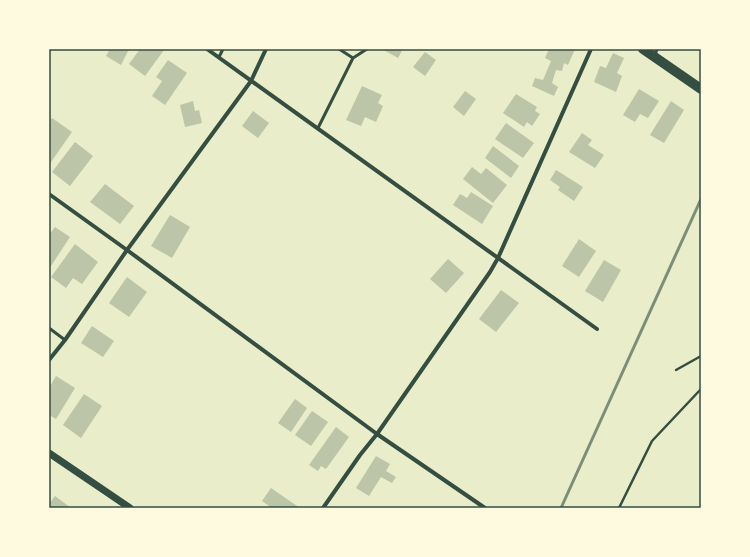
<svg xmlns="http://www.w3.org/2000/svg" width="750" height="557" font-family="'Archivo Narrow',sans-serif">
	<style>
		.building { fill: #bcc5a7 }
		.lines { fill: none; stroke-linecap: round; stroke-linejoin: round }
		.path { stroke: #344e41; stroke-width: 2.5 }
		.service { stroke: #344e41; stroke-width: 3 }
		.minor { stroke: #344e41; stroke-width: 4 }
		.tertiary { stroke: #344e41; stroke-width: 7 }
		.primary { stroke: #344e41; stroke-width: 10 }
		.rail { stroke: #7c8e77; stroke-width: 3 }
		.neatline { fill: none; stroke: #344e41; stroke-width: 1.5 }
	</style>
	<rect width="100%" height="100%" fill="#e9edc9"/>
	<!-- building -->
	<path class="building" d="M 110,49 L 129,49 L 121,65 L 106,56 Z
		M 140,49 L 164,50 L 145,76 L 129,64 Z
		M 382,49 L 403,49 L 398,58 Z
		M 549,49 L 575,49 L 568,65 L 564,63 L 562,71 L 556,70 L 552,83 L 558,87 L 554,96 L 532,86 L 535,78 L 543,80 L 551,61 L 545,58 Z
		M 425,52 L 436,60 L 425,76 L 413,67 Z
		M 613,53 L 624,58 L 617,73 L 622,76 L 616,92 L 594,82 L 600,66 L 606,68 Z
		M 168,60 L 187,73 L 165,105 L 152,96 L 162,81 L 156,77 Z
		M 362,86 L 382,95 L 378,103 L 383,106 L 376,122 L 365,117 L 361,126 L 346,120 Z
		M 639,89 L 659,101 L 648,118 L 640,114 L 635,122 L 623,115 Z
		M 465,91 L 476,99 L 464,116 L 453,107 Z
		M 516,94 L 537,107 L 535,111 L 540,114 L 532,126 L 527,122 L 524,127 L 503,113 Z
		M 193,101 L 195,111 L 199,110 L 202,123 L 185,127 L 180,105 Z
		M 671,101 L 684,110 L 664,143 L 650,135 Z
		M 253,111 L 269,123 L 258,138 L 242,126 Z
		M 52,118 L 72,132 L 49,165 L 49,122 Z
		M 506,123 L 534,143 L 523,158 L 495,139 Z
		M 582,133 L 592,140 L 588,145 L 604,155 L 595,168 L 569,152 Z
		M 75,142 L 93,156 L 70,186 L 52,172 Z
		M 493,146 L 519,166 L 511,178 L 485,158 Z
		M 472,167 L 481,174 L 486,168 L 507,185 L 493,203 L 463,179 Z
		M 556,170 L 583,187 L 574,201 L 558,190 L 560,187 L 550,180 Z
		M 105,184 L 134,206 L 120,224 L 90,202 Z
		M 471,192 L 493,206 L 482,224 L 453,205 L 460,194 L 467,198 Z
		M 170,215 L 190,227 L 172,258 L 151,246 Z
		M 55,227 L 70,237 L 49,269 L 49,235 Z
		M 579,239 L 596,251 L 579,277 L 562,266 Z
		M 75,244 L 98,262 L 82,284 L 73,278 L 66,288 L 51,277 Z
		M 448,259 L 464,273 L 446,293 L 430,279 Z
		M 604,260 L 621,270 L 603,302 L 585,291 Z
		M 127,277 L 147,292 L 129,317 L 109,303 Z
		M 501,290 L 519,303 L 496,332 L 479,319 Z
		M 92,326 L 114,341 L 103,357 L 81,343 Z
		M 56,376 L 75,388 L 56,419 L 49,415 L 49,388 Z
		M 84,394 L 102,406 L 81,438 L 63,425 Z
		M 295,399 L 307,408 L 291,432 L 278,423 Z
		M 312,411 L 328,422 L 311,446 L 295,435 Z
		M 336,427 L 349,437 L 326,469 L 321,466 L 318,471 L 309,465 Z
		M 376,456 L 390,464 L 386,471 L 396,477 L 392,483 L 381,477 L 369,496 L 356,488 Z
		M 271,488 L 300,508 L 272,508 L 262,501 Z
		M 55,496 L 71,508 L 49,508 L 49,504 Z"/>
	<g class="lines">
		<!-- path -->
		<path class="path" d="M 676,370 L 701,356
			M 619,508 L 652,441 L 701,389"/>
		<!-- service -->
		<path class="service" d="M 655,55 L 657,49
			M 219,57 L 223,49
			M 353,58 L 367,49
			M 318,128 L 353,58 L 339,49
			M 49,328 L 65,340"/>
		<!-- minor -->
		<path class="minor" d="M 207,49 L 597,329
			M 49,194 L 127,250 L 377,434 L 485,508
			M 49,360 L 65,340 L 127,250 L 251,81 L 266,49
			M 323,508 L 360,455 L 377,434 L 490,272 L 498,258 L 591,49"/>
		<!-- tertiary -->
		<path class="tertiary" d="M 49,453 L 130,508"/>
		<!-- primary -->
		<path class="primary" d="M 643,49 L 701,89"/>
		<!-- rail -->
		<path class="rail" d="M 561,508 L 701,199"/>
	</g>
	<!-- border -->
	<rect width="750" height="557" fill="none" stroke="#fefae0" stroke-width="100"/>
	<rect x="50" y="50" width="650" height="457" class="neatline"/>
</svg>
